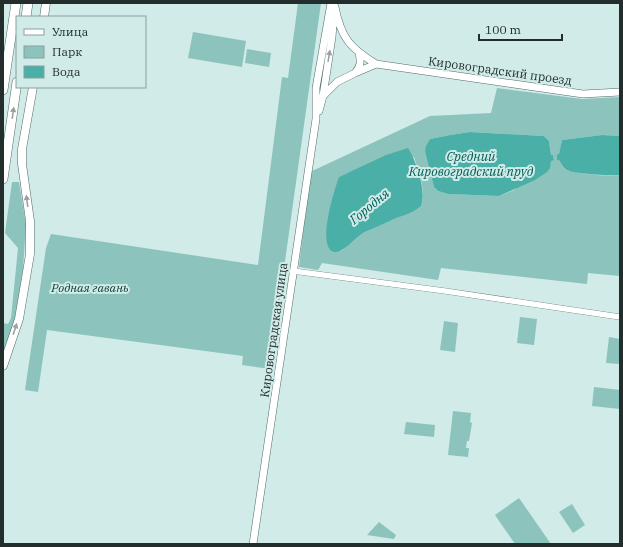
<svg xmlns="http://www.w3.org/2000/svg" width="623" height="547" font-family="'IBM Plex Serif',serif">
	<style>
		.green { fill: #8cc3bd; fill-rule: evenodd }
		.water { fill: #4aafa6 }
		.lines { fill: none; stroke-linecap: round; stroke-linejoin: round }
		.minor-casing { stroke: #526b68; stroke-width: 6 }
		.tertiary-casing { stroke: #526b68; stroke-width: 8 }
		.secondary-casing { stroke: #526b68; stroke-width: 9 }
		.primary-casing { stroke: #526b68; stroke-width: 10 }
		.minor { stroke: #fff; stroke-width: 5.5 }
		.tertiary { stroke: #fff; stroke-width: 7 }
		.secondary { stroke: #fff; stroke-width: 8 }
		.primary { stroke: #fff; stroke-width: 9 }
		.oneway { fill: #9ca0a0 }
		.labels { text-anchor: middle; stroke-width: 4; stroke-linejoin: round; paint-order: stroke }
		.street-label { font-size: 12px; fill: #222d2c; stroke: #d0ebe8 }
		.park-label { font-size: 12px; font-style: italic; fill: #12403c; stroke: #d0ebe8 }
		.water-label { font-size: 13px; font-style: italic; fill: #015d58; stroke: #d0ebe8 }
	</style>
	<rect width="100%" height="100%" fill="#d0ebe8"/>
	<!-- green -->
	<path class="green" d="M 298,3 L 321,3 L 270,369 L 242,365 L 243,356 L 47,330 L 38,392 L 25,390 L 46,248 L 51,234 L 258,265 L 282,77 L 288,78 Z
		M 193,32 L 246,41 L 242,67 L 188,58 Z
		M 247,49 L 271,53 L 269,67 L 245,63 Z
		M 497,88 L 582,99 L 620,97 L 620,136 L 602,135 L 562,140 L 559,155 L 557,155 C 559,160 561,166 565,169 C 574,174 610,177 620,175 L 620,276 L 588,273 L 587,284 L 441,268 L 438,280 L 322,263 L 318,270 L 299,267 L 310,172 L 430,116 L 491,113 ZM 470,132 L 544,136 L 549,141 L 551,155 L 553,155 L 554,160 L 551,160 L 514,190 L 499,196 L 448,194 L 438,191 L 434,187 L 425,152 L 430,139 L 450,135 ZM 414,157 C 418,170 427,193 421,206 L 363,233 L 341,251 L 339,177 L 351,172 Z
		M 12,182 L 19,182 L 26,225 L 23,269 L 15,319 L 3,354 L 3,323 L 8,324 L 11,318 L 18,248 L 5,233 Z
		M 520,317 L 537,319 L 534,345 L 517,343 Z
		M 444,321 L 458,323 L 455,352 L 440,350 Z
		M 609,337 L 620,339 L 620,364 L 606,363 Z
		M 594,387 L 620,390 L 620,409 L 592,406 Z
		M 453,411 L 471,413 L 470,422 L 472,423 L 469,441 L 467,441 L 466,448 L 469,448 L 468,457 L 448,455 Z
		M 406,422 L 435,425 L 434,437 L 404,434 Z
		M 519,498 L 551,544 L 515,544 L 495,515 Z
		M 572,504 L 585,525 L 573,533 L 559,512 Z
		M 379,522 L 396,535 L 394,539 L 367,535 Z"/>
	<!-- water -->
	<path class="water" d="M 470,132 L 544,136 L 549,141 L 551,155 L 553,155 L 554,160 L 551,161 L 550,168 L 547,172 L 535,180 L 499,196 L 448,194 L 438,191 L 434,187 L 425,152 L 426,146 L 430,139 L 450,135 Z
		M 602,135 L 620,136 L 620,175 C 610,176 575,174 567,170 C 563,168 561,164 559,160 L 557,160 L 557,155 L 559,154 L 562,140 Z
		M 408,148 C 416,160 427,192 421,206 C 414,212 405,215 396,218 C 386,223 376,227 365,232 C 357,236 343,253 335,252 C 315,250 335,188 339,177 L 386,155 Z"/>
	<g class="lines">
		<defs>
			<path id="minor" d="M 293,271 L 445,291 L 620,317"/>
			<path id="tertiary" d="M 335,7 C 341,38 350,48 376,64 L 583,94 L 620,92
				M 355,73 C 361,66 361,62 359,53
				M 323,96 L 337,82 L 355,73 L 376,64
				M 319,111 L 323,96 L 332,37 L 334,13
				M 253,544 L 316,119 L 316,88 L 331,3"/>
			<path id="secondary" d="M 44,17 L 46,3
				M 3,366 L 19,319 L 30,254 L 30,221 L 22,164 L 22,149 L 33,87"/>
			<path id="primary" d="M 26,17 L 28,3
				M 3,90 L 16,3
				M 3,179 L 17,82"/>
		</defs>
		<!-- minor casing -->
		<use href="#minor" class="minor-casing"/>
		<!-- tertiary casing -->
		<use href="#tertiary" class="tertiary-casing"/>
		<!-- secondary casing -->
		<use href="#secondary" class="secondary-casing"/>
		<!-- primary casing -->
		<use href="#primary" class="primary-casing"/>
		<!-- minor -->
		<use href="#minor" class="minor"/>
		<!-- tertiary -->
		<use href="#tertiary" class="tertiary"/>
		<!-- secondary -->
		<use href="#secondary" class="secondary"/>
		<!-- primary -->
		<use href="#primary" class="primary"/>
	</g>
	<!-- one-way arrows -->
	<defs><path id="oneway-solid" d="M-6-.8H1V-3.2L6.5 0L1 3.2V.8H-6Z"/></defs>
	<g class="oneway">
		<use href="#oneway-solid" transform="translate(329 56) rotate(-80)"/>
		<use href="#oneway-solid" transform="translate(13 113) rotate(-82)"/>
		<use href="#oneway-solid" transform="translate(27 201) rotate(-98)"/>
		<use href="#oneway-solid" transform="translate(15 329) rotate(-72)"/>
	</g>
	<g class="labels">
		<!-- street labels -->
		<g class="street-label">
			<text transform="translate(500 71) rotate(8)" y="4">Кировоградский проезд</text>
			<text transform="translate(274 330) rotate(-82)" y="4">Кировоградская улица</text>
		</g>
		<!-- park labels -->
		<g class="park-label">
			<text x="90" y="292">Родная гавань</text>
		</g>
		<!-- water labels -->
		<g class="water-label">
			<text x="471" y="161">Средний<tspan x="471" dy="15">Кировоградский пруд</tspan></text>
			<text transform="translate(369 206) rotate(-40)" y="5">Городня</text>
		</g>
	</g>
	<!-- border -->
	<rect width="623" height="547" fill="none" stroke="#222d2c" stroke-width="8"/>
	<!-- legend -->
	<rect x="16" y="16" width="130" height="72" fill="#d0ebe8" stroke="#8a9f9d"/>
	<rect x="24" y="29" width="20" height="6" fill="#ffffff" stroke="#8a9f9d"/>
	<text x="52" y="36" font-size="12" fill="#222d2c">Улица</text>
	<rect x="24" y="46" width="20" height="12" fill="#8cc3bd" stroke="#8a9f9d"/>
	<text x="52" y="56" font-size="12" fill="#222d2c">Парк</text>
	<rect x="24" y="66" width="20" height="12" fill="#4aafa6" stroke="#8a9f9d"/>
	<text x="52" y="76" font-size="12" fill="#222d2c">Вода</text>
	<!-- scale -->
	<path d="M479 34v6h83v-6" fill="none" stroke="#222d2c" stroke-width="2"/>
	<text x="485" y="34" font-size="12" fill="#222d2c" stroke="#d0ebe8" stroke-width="3" paint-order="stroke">100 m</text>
</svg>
